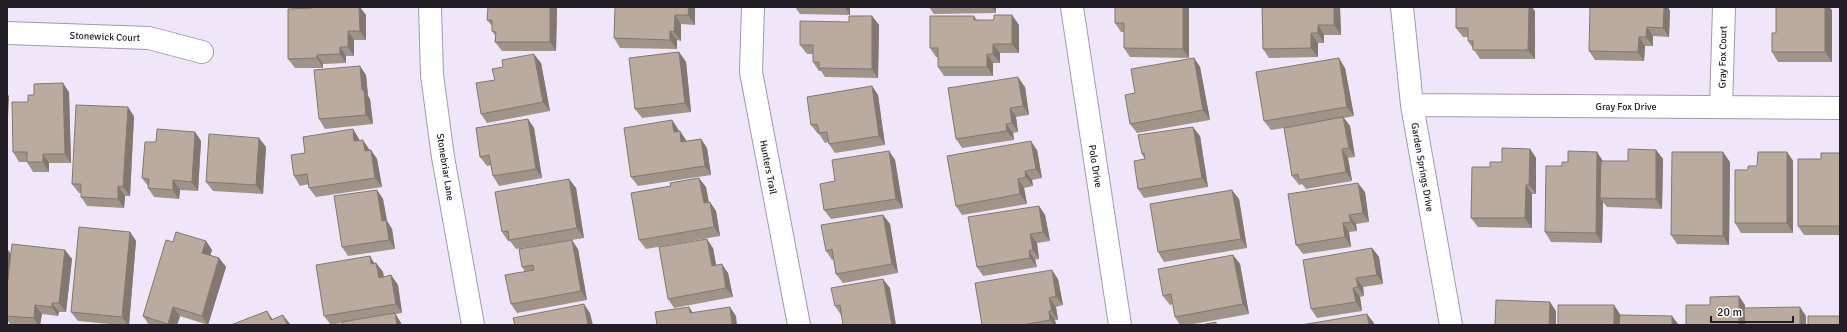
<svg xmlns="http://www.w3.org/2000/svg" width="1847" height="332" font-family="Signika,sans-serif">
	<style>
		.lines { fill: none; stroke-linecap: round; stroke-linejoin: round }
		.minor-casing { stroke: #a19aab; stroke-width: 24 }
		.minor { stroke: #fff; stroke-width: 22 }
		.wall { fill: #a09388 }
		.shaded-wall { fill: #82786f }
		.building { fill: #baab9e; stroke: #82786f }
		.labels { text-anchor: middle; stroke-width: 3.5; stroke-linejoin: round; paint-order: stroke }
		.street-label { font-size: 10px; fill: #211e25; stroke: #fff }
	</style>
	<rect width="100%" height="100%" fill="#efe7f9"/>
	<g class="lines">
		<defs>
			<path id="minor" d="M 430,7 L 432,75 L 443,157 L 473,325
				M 753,7 L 751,72 L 799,325
				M 1072,7 L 1120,325
				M 1402,7 L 1412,105 L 1451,325
				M 7,33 L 149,38 L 202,52
				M 1412,105 L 1840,108
				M 1721,107 L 1724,7"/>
		</defs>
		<!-- minor casing -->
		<use href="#minor" class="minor-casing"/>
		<!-- minor -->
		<use href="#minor" class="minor"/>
	</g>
	<!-- wall -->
	<path class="wall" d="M 488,7 L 557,7 L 556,51 L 502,51 L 495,42 L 496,37 L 492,31 L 492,26 L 487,20 Z
		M 695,7 L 695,25 L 681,24 L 681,41 L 677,40 L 677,49 L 620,48 L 614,38 Z
		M 795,7 L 850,7 L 850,15 L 800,14 Z
		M 929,7 L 996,7 L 996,13 L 934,14 Z
		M 1189,7 L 1189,58 L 1130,57 L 1124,48 L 1124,32 L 1121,32 L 1115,23 Z
		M 1262,7 L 1340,7 L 1341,35 L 1324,35 L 1324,43 L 1318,43 L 1318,57 L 1269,58 L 1263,49 Z
		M 1776,7 L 1829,7 L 1832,10 L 1832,62 L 1778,62 L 1772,52 L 1776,33 Z
		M 312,8 L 366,15 L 366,40 L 354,40 L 354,56 L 346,56 L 346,63 L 323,64 L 323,68 L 295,68 L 288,59 Z
		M 1535,11 L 1535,59 L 1480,59 L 1468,41 L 1468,37 L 1463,37 L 1456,28 Z
		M 1670,11 L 1669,37 L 1653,36 L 1653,46 L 1645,46 L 1644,61 L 1595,60 L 1589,51 Z
		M 872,16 L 879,25 L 878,78 L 825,77 L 821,71 L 819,71 L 813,62 L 813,54 L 807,54 L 800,45 L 849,22 Z
		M 974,16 L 977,20 L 1019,25 L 1019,53 L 1000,53 L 1000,63 L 993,63 L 993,76 L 944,76 L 938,67 L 938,57 L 936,57 L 930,48 Z
		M 679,52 L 686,62 L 691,112 L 642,118 L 635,109 Z
		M 1194,58 L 1200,67 L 1210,120 L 1137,133 L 1130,124 L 1135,93 Z
		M 541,63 L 550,111 L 487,123 L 481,114 L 495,80 Z
		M 1345,68 L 1354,116 L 1344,118 L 1350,126 L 1355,157 L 1348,158 L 1352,181 L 1306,189 L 1302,184 L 1299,185 L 1292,176 L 1284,128 L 1271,130 L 1264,121 Z
		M 366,75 L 368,96 L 370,99 L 373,124 L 325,129 L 319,119 Z
		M 872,86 L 878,95 L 885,145 L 835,153 L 829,144 L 828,142 L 825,143 L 819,134 L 818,134 L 811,125 Z
		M 1025,87 L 1029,115 L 1016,117 L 1018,132 L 1013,133 L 1014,140 L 962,148 L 956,139 Z
		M 69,92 L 71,163 L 49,163 L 49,172 L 33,172 L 27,162 L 19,162 L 13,152 L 28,102 L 34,95 Z
		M 134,116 L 130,196 L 125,196 L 124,208 L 87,206 L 81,197 L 81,193 L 79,193 L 72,184 Z
		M 528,119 L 534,128 L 542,178 L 499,186 L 493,176 L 491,165 L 487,166 L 480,157 Z
		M 672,120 L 678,129 L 679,131 L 680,131 L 686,141 L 701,139 L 707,148 L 711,175 L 638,186 L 631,177 Z
		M 353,129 L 359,139 L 359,140 L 369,149 L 370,150 L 377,159 L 382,187 L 316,197 L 309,188 L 309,184 L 300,186 L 294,176 L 305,153 Z
		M 195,132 L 201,141 L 198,191 L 180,190 L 179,199 L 154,197 L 148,188 L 148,186 L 142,178 L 156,142 Z
		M 1200,136 L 1208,187 L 1144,198 L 1138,189 L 1145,159 L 1142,154 Z
		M 259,138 L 266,147 L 263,194 L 213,191 L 206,182 Z
		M 1530,149 L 1536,158 L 1536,194 L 1532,194 L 1532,228 L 1478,227 L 1471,218 L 1490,167 L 1502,162 Z
		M 1037,150 L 1042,178 L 1032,180 L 1033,186 L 1024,188 L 1027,204 L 962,215 L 956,206 Z
		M 1656,150 L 1663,159 L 1662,209 L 1607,207 L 1603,202 L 1602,243 L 1551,242 L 1545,232 L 1562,166 L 1568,162 L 1603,161 L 1628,161 Z
		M 889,151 L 895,160 L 903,208 L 831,219 L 824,210 L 835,181 Z
		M 1787,152 L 1793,161 L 1793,233 L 1741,233 L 1735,223 L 1748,170 L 1757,166 Z
		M 1840,153 L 1840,235 L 1804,235 L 1798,226 L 1821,159 Z
		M 1730,162 L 1729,245 L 1677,244 L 1671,235 Z
		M 569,179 L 576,188 L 584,238 L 516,249 L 510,241 L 508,241 L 502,232 Z
		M 706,187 L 709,202 L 716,211 L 720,236 L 646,249 L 639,240 Z
		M 377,190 L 383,199 L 387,221 L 392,229 L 395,249 L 348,256 L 342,247 Z
		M 1365,192 L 1369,222 L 1356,224 L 1357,231 L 1349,232 L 1351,247 L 1303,254 L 1296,245 Z
		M 1239,199 L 1247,248 L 1164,262 L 1158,252 Z
		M 1039,206 L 1045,215 L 1050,241 L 1037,243 L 1039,259 L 1035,260 L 1037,267 L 983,276 L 977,267 Z
		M 883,215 L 890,224 L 898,273 L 843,283 L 836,274 L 834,259 L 832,260 L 826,251 Z
		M 130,232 L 136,241 L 129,325 L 120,325 L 78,321 L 71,312 Z
		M 206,241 L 212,250 L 210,255 L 219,258 L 226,267 L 208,325 L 180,316 L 177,325 L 149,325 L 143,316 L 173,242 Z
		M 713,248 L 716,265 L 728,273 L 733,297 L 674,308 L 668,299 Z
		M 1372,248 L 1379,257 L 1383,284 L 1363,287 L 1364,296 L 1360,297 L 1362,311 L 1317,318 L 1311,309 Z
		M 7,249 L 11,254 L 65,250 L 72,259 L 66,312 L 59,312 L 58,316 L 42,314 L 40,325 L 10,324 L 7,320 L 7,287 L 10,263 L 7,283 Z
		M 578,249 L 587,300 L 517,313 L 511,304 L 525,272 L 522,267 Z
		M 1233,255 L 1240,264 L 1249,314 L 1188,325 L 1180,325 L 1175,317 L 1173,304 L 1170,305 L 1163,296 Z
		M 374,263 L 376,263 L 383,272 L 384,277 L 391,275 L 398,285 L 402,313 L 395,314 L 401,323 L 342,323 L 331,325 L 324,316 Z
		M 1058,279 L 1063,305 L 1056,307 L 1058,320 L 1055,320 L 1056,325 L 982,325 Z
		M 890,288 L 842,315 L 841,315 L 835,306 Z"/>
	<!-- shaded-wall -->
	<path class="shaded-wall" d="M 359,7 L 360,7 L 366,15 L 366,40 L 360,31 Z
		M 550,7 L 557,7 L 556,51 L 550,42 Z
		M 689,7 L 695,7 L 695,25 L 688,15 Z
		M 845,7 L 850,7 L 850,15 Z
		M 991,7 L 996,7 L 996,13 Z
		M 1183,7 L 1189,7 L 1189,58 L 1183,49 Z
		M 1334,7 L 1340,7 L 1341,35 L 1334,25 Z
		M 1529,7 L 1532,7 L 1535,11 L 1535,59 L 1528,50 Z
		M 1664,7 L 1668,7 L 1670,11 L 1669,37 L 1663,28 Z
		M 1825,7 L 1829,7 L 1832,10 L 1832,62 L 1825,52 Z
		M 675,15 L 681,24 L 681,41 L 674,32 Z
		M 1012,15 L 1019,25 L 1019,53 L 1012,44 Z
		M 872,16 L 879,25 L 878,78 L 872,69 Z
		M 1318,25 L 1324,35 L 1324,43 L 1318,33 Z
		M 1647,27 L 1653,36 L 1653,46 L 1646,37 Z
		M 348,31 L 354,40 L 354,56 L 348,47 Z
		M 670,31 L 677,40 L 677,49 L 670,40 Z
		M 1311,33 L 1318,43 L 1318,57 L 1311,48 Z
		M 1639,37 L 1645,46 L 1644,61 L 1638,52 Z
		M 993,44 L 1000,53 L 1000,63 L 993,54 Z
		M 340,47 L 346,56 L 346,63 L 340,54 Z
		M 679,52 L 686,62 L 691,112 L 685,103 Z
		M 534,54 L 541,63 L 550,111 L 543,102 Z
		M 987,54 L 993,63 L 993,76 L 987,67 Z
		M 317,55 L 323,64 L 323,68 L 317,58 Z
		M 1194,58 L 1200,67 L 1210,120 L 1203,110 Z
		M 1339,58 L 1345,68 L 1354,116 L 1347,107 Z
		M 360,66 L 366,75 L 368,96 L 370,99 L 373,124 L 366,115 L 362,90 Z
		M 1018,77 L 1025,87 L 1029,115 L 1023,106 Z
		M 63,83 L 69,92 L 71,163 L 65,154 Z
		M 872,86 L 878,95 L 885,145 L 879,136 Z
		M 7,94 L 9,96 L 7,140 Z
		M 128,107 L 134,116 L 130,196 L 123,187 Z
		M 1010,108 L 1016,117 L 1018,132 L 1012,123 Z
		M 1343,117 L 1350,126 L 1355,157 L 1349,148 Z
		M 528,119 L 534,128 L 542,178 L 536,169 Z
		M 672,120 L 678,129 L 680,141 L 674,132 Z
		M 1006,124 L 1013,133 L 1014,140 L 1007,131 Z
		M 1193,127 L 1200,136 L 1208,187 L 1202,178 Z
		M 353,129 L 359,139 L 361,150 L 354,141 Z
		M 680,131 L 686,140 L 687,151 L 681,142 Z
		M 195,132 L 201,141 L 198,191 L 192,182 Z
		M 259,138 L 266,147 L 263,194 L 256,185 Z
		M 701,139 L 707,148 L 711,175 L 705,166 Z
		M 363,140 L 369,149 L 371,160 L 365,151 Z
		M 1031,141 L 1037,150 L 1042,178 L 1036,169 Z
		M 1342,149 L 1348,158 L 1352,181 L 1346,172 Z
		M 1530,149 L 1536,158 L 1536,194 L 1529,185 Z
		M 371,150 L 377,159 L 382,187 L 375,178 Z
		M 1656,150 L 1663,159 L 1662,209 L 1656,199 Z
		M 889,151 L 895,160 L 903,208 L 896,199 Z
		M 1597,152 L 1603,161 L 1600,198 L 1603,202 L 1602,243 L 1596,233 Z
		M 1723,152 L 1730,162 L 1729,245 L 1723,236 Z
		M 1787,152 L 1793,161 L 1793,233 L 1787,223 Z
		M 43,154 L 49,163 L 49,172 L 43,162 Z
		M 1025,171 L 1032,180 L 1033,186 L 1026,177 Z
		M 699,178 L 706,187 L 710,212 L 704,203 Z
		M 569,179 L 576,188 L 584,238 L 577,228 Z
		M 1018,179 L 1024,188 L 1027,204 L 1020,194 Z
		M 173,180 L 180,190 L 179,199 L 173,190 Z
		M 1358,183 L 1365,192 L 1369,222 L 1363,213 Z
		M 1526,185 L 1532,194 L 1532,228 L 1525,218 Z
		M 118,186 L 125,196 L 124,208 L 118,199 Z
		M 377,190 L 383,199 L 387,221 L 392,229 L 395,249 L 389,240 L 382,221 Z
		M 1232,190 L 1239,199 L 1247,248 L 1241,239 Z
		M 710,202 L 716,211 L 720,236 L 714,227 Z
		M 1039,206 L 1045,215 L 1050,241 L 1043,232 Z
		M 883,215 L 890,224 L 898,273 L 892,264 Z
		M 1349,215 L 1356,224 L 1357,231 L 1351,222 Z
		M 1343,223 L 1349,232 L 1351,247 L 1345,237 Z
		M 130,232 L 136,241 L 129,325 L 128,325 L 122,317 Z
		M 1030,234 L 1037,243 L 1039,259 L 1033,250 Z
		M 707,239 L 713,248 L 718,275 L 712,266 Z
		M 572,240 L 578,249 L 587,300 L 581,291 Z
		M 206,241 L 212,250 L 208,262 L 202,253 Z
		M 1372,248 L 1379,257 L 1383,284 L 1377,275 Z
		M 7,249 L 11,254 L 7,283 Z
		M 65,250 L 72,259 L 66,312 L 59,303 Z
		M 1029,251 L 1035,260 L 1037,267 L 1030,258 Z
		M 1233,255 L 1240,264 L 1249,314 L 1243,304 Z
		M 370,256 L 376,266 L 371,264 Z
		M 219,258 L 226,267 L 208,325 L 202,316 Z
		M 376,263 L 383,272 L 385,287 L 379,278 Z
		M 722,264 L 728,273 L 733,297 L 726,288 Z
		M 1052,270 L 1058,279 L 1063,305 L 1056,296 Z
		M 391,275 L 398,285 L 402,313 L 396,304 Z
		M 1356,278 L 1363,287 L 1364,296 L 1358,287 Z
		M 883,279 L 890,288 L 896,325 L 892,325 Z
		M 1353,288 L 1360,297 L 1362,311 L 1356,302 Z
		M 1739,296 L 1745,305 L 1745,325 L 1739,325 Z
		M 1049,298 L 1056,307 L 1058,320 L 1052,311 Z
		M 1550,302 L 1556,311 L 1556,325 L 1549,325 Z
		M 52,303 L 59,312 L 58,316 L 52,307 Z
		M 584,304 L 590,313 L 593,325 L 588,325 Z
		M 35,305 L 42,314 L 40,325 L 38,325 L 34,318 Z
		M 1614,305 L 1620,314 L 1620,325 L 1614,325 Z
		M 173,307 L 180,316 L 177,325 L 169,325 L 168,324 Z
		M 689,307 L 695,316 L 690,313 Z
		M 730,307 L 736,316 L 737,325 L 732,325 Z
		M 1800,307 L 1806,316 L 1806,325 L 1800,325 Z
		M 267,311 L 273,320 L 271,320 Z
		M 1049,311 L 1055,320 L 1056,325 L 1054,325 L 1050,320 Z
		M 395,313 L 401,323 L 402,325 L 397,325 Z
		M 1367,314 L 1374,323 L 1374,325 L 1369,325 Z
		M 283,315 L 290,324 L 290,325 L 287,325 Z
		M 1672,316 L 1679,325 L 1672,325 Z"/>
	<!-- building -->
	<path class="building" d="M 312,7 L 359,7 L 360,31 L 348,31 L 348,47 L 340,47 L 340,54 L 317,55 L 317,58 L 288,59 L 288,9 L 312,8 Z
		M 488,7 L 550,7 L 550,42 L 495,42 L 496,32 L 492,31 L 492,20 L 487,20 Z
		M 615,7 L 689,7 L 688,15 L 675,15 L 674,32 L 670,31 L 670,40 L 614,38 Z
		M 1115,7 L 1183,7 L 1183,49 L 1124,48 L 1124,23 L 1115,23 Z
		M 1262,7 L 1334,7 L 1334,25 L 1318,25 L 1318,33 L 1311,33 L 1311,48 L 1263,49 Z
		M 1456,7 L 1529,7 L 1528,50 L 1473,50 L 1473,41 L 1468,41 L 1468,28 L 1456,28 Z
		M 1590,7 L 1664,7 L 1663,28 L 1647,27 L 1646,37 L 1639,37 L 1638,52 L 1589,51 Z
		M 1776,7 L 1825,7 L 1825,52 L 1772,52 L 1772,33 L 1776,33 Z
		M 994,15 L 1012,15 L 1012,44 L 993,44 L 993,54 L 987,54 L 987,67 L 938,67 L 938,48 L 930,48 L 930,16 L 974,16 L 974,20 L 994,20 Z
		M 849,16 L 872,16 L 872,69 L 819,68 L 819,62 L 813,62 L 813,45 L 800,45 L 800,21 L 849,22 Z
		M 679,52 L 685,103 L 635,109 L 629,58 Z
		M 534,54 L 543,102 L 481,114 L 476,83 L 495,80 L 492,69 L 503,67 L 502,60 Z
		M 1194,58 L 1203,110 L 1130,124 L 1125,95 L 1135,93 L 1131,69 Z
		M 1339,58 L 1347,107 L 1264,121 L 1256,72 Z
		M 360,66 L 362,90 L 364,90 L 366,115 L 319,119 L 314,70 Z
		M 1018,77 L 1023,106 L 1010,108 L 1012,123 L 1006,124 L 1007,131 L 956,139 L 948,88 Z
		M 63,83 L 65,154 L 43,154 L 43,162 L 27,162 L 27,152 L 13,152 L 12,102 L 28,102 L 28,95 L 34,95 L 34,84 Z
		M 872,86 L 879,136 L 829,144 L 827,132 L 819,133 L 817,124 L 811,125 L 807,97 Z
		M 76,105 L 128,107 L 123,187 L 118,186 L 118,199 L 81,197 L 81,184 L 72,184 Z
		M 1343,117 L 1349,148 L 1342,149 L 1346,172 L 1299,180 L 1298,174 L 1292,176 L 1284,128 Z
		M 528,119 L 536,169 L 493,176 L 489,155 L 480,157 L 476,128 Z
		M 672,120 L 674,132 L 680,131 L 681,142 L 701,139 L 705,166 L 631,177 L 624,128 Z
		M 1193,127 L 1202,178 L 1138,189 L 1134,161 L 1145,159 L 1144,153 L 1142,154 L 1138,135 Z
		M 157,129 L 195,132 L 192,182 L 173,180 L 173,190 L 148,188 L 149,179 L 142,178 L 145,142 L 156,142 Z
		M 353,129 L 354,141 L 363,140 L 365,151 L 371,150 L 375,178 L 309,188 L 307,174 L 294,176 L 291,155 L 305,153 L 303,137 Z
		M 209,134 L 259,138 L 256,185 L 206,182 Z
		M 1031,141 L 1036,169 L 1025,171 L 1026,177 L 1018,179 L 1020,194 L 956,206 L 947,156 Z
		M 1502,148 L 1530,149 L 1529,185 L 1526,185 L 1525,218 L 1471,218 L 1472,167 L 1490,167 L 1490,162 L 1502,162 Z
		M 1628,149 L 1656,150 L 1656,199 L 1600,198 L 1601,161 L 1628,161 Z
		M 889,151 L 896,199 L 824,210 L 820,184 L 835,181 L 832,160 Z
		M 1568,151 L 1597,152 L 1596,233 L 1545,232 L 1546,166 L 1562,166 L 1562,162 L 1568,162 Z
		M 1672,152 L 1723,152 L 1723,236 L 1671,235 Z
		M 1758,152 L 1787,152 L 1787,223 L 1735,223 L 1735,170 L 1748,170 L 1748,166 L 1757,166 Z
		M 1821,153 L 1840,153 L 1840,226 L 1798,226 L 1798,159 L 1821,159 Z
		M 699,178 L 704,203 L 710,202 L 714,227 L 639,240 L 631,193 L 671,186 L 670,183 Z
		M 569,179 L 577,228 L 509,240 L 508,231 L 502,232 L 495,192 Z
		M 1358,183 L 1363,213 L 1349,215 L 1351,222 L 1343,223 L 1345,237 L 1296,245 L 1288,194 Z
		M 377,190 L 382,221 L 386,220 L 389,240 L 342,247 L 334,196 Z
		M 1232,190 L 1241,239 L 1158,252 L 1150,204 Z
		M 1039,206 L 1043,232 L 1030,234 L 1033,250 L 1029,251 L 1030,258 L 977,267 L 968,217 Z
		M 883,215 L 892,264 L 836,274 L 832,249 L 826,251 L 821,225 Z
		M 79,227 L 130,232 L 122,317 L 71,312 Z
		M 176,232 L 206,241 L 202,253 L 219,258 L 202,316 L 173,307 L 168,324 L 143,316 L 166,240 L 173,242 Z
		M 707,239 L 712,266 L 722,264 L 726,288 L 668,299 L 659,247 Z
		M 572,240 L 581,291 L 511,304 L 505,275 L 534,270 L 533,265 L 522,267 L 519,249 Z
		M 12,244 L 65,250 L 59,303 L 52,303 L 52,307 L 35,305 L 34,318 L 7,316 L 7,287 Z
		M 1372,248 L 1377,275 L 1356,278 L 1358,287 L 1353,288 L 1356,302 L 1311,309 L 1303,260 Z
		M 1233,255 L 1243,304 L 1175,317 L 1171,294 L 1163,296 L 1158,269 Z
		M 370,256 L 371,264 L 376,263 L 379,278 L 391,275 L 396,304 L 324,316 L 316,265 Z
		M 1052,270 L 1056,296 L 1049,298 L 1052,311 L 1049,311 L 1050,320 L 1022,325 L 982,325 L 975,283 Z
		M 883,279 L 892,325 L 843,325 L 840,305 L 835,306 L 831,288 Z
		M 1739,296 L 1739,325 L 1686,325 L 1686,305 L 1710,305 L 1710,297 Z
		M 1496,300 L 1550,302 L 1549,325 L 1495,325 Z
		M 584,304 L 588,325 L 515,325 L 513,318 Z
		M 1558,305 L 1614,305 L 1614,325 L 1558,325 Z
		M 689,307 L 690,313 L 730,307 L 732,325 L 657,325 L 655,312 Z
		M 1800,307 L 1800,325 L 1745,325 L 1744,308 Z
		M 267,311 L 271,320 L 283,315 L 287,325 L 231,325 Z
		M 395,313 L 397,325 L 342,325 L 342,322 Z
		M 1367,314 L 1369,325 L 1301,325 Z
		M 1620,315 L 1672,316 L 1672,325 L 1619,325 Z
		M 1808,316 L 1840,316 L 1840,325 L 1808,325 Z
		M 1216,322 L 1216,325 L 1201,325 Z"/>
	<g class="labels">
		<!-- street labels -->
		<g class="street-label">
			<text transform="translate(105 36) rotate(2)" y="4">Stonewick Court</text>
			<text transform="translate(1722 57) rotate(-89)" y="4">Gray Fox Court</text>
			<text x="1626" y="110">Gray Fox Drive</text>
			<text transform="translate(1096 166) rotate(81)" y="4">Polo Drive</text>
			<text transform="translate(446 167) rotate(81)" y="4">Stonebriar Lane</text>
			<text transform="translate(769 167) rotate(79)" y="4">Hunters Trail</text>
			<text transform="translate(1423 167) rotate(80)" y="4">Garden Springs Drive</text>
		</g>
	</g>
	<!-- border -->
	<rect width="1847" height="332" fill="none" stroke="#211e25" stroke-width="16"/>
	<!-- scale -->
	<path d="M1711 316v6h82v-6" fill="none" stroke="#211e25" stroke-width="2"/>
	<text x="1717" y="316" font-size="12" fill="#211e25" stroke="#ffffff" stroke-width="3" paint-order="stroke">20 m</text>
</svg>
